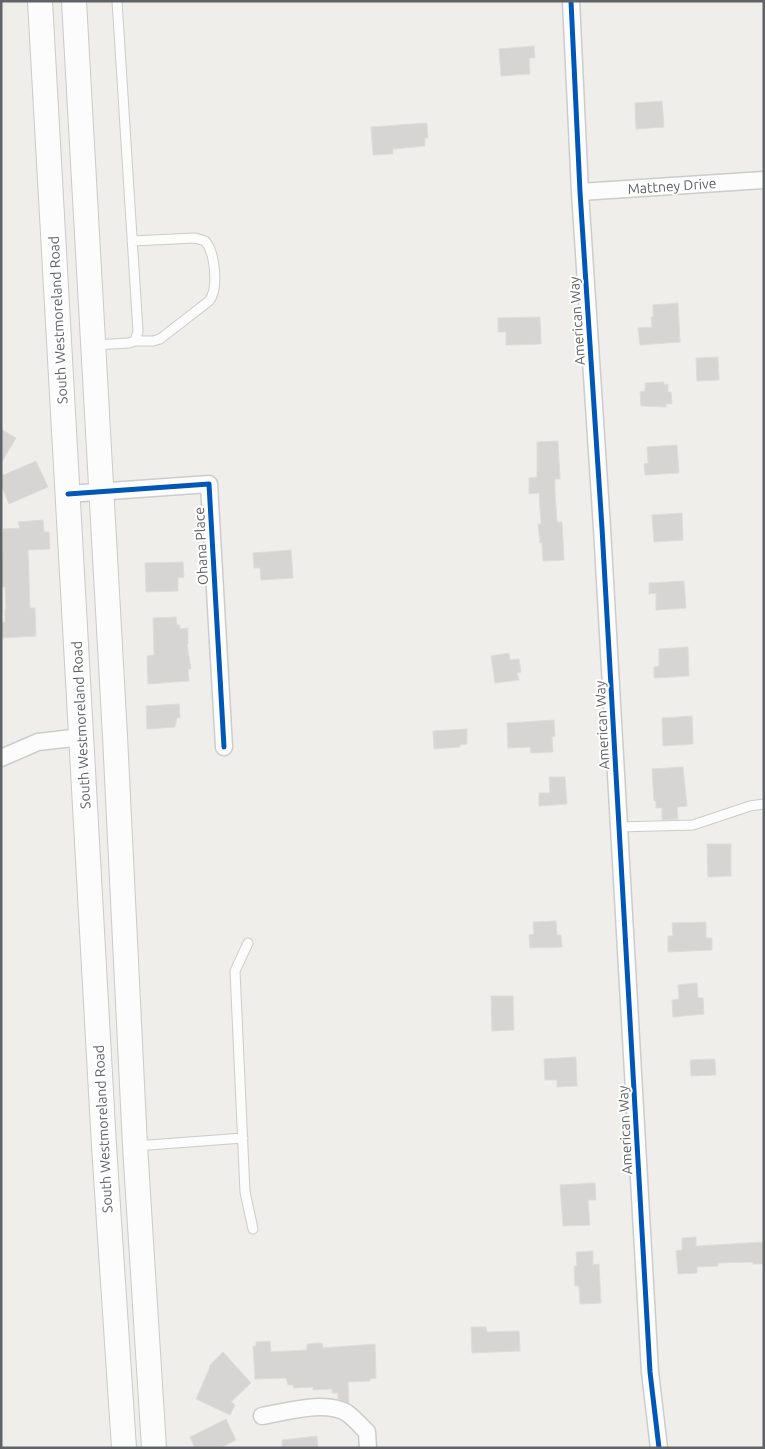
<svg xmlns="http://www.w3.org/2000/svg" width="765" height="1449" font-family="Ubuntu,sans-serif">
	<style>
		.building { fill: #d6d5d3; stroke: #deddd9 }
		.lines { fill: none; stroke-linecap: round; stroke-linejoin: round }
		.service-casing { stroke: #cbcccc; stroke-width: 11 }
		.minor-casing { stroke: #cbcccc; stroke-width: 19 }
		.secondary-casing { stroke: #cacacb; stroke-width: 26 }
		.service { stroke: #fdfcfc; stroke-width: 9 }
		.minor { stroke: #fdfcfc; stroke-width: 16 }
		.secondary { stroke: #fdfcfc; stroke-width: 24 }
		.cycleway-casing { stroke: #fff; stroke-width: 8 }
		.cycleway { stroke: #0057b8; stroke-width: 5 }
		.labels { text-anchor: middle; stroke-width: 4; stroke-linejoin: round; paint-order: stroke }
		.street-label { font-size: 14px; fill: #5f6368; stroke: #fff }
	</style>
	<rect width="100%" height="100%" fill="#efeeea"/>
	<!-- building -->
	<path class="building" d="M 534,46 L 535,58 L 529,58 L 530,74 L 501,76 L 499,49 Z
		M 662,101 L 664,127 L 636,129 L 635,103 Z
		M 427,123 L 428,138 L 425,138 L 425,146 L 393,149 L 393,154 L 373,155 L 371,127 Z
		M 678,303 L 680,342 L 640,345 L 638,328 L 652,327 L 651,317 L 653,317 L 653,305 Z
		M 540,317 L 541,344 L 506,345 L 506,332 L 498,332 L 498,318 Z
		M 718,357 L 719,380 L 697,381 L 696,358 Z
		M 664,382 L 664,385 L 668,384 L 668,392 L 671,392 L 672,404 L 666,404 L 666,407 L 641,406 L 640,392 L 645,391 L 645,383 Z
		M 1,429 L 16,438 L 1,463 Z
		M 558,441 L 560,479 L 555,479 L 555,492 L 557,522 L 562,522 L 564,560 L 543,561 L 542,543 L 540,543 L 538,524 L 541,524 L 539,493 L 529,494 L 529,478 L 537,477 L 537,442 Z
		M 677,445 L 679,473 L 645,475 L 644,464 L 648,463 L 647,447 Z
		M 36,461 L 48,487 L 9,504 L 1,485 L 1,476 Z
		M 682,513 L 683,540 L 654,542 L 652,515 Z
		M 43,520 L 44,532 L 49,532 L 50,549 L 28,550 L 30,608 L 35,608 L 36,636 L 1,638 L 1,622 L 5,622 L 5,609 L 6,609 L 5,587 L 2,587 L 1,578 L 3,529 L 20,528 L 18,522 Z
		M 291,550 L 293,578 L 261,580 L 260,568 L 254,568 L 253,553 Z
		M 183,562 L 184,577 L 178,578 L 178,591 L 146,592 L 145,563 Z
		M 684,581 L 686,608 L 656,610 L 656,593 L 649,594 L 649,583 Z
		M 176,617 L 177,625 L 180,625 L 180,629 L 188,628 L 188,644 L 187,645 L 191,669 L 188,669 L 189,681 L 148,684 L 147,656 L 154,655 L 153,618 Z
		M 688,647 L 689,676 L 654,678 L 654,667 L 659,666 L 659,649 Z
		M 509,653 L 510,660 L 519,659 L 521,672 L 517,673 L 519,680 L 495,683 L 491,656 Z
		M 179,704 L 180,718 L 177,718 L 175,727 L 147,729 L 146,706 Z
		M 692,716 L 693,744 L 663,746 L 662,718 Z
		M 554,720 L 555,736 L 552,737 L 553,752 L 531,753 L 530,747 L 508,748 L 507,723 Z
		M 467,729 L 467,744 L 460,745 L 460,747 L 434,749 L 433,731 Z
		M 683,767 L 687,806 L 677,807 L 678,819 L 662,820 L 662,808 L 656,808 L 656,801 L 654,801 L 652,769 Z
		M 549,777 L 565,777 L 567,804 L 539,806 L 539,793 L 550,793 Z
		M 707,844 L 731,844 L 731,876 L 708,877 Z
		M 556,921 L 557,935 L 561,935 L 562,947 L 530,948 L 529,935 L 534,934 L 533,922 Z
		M 706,922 L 706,938 L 712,938 L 712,950 L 668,952 L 668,936 L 673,936 L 672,923 Z
		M 697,983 L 698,998 L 703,998 L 704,1014 L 673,1017 L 672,1000 L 679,999 L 678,985 Z
		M 491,996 L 513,996 L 514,1030 L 492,1031 Z
		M 576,1057 L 577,1086 L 557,1087 L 557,1080 L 545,1080 L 544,1059 Z
		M 715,1059 L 716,1075 L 691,1076 L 690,1060 Z
		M 595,1183 L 596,1200 L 588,1200 L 590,1225 L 563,1226 L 560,1185 Z
		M 696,1237 L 696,1246 L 764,1242 L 764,1264 L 753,1264 L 753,1262 L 718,1263 L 718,1266 L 697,1267 L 697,1273 L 678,1274 L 676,1251 L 682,1250 L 682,1238 Z
		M 593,1251 L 593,1265 L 599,1264 L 601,1303 L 580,1304 L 579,1286 L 575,1286 L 574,1266 L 577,1266 L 576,1252 Z
		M 471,1327 L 486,1327 L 487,1332 L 519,1331 L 520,1351 L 472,1353 Z
		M 270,1341 L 271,1352 L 307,1350 L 307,1344 L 322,1343 L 323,1348 L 375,1344 L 376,1378 L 370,1379 L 370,1381 L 348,1382 L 349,1403 L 338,1399 L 338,1393 L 332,1393 L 332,1389 L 313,1390 L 313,1387 L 294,1388 L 293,1385 L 288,1385 L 286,1378 L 255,1379 L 253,1346 L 256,1346 L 256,1342 Z
		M 223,1352 L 251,1383 L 231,1402 L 235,1405 L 230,1415 L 196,1399 L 210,1367 L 209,1366 Z
		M 226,1419 L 236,1440 L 220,1448 L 195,1448 L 190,1437 Z
		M 317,1436 L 318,1448 L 282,1448 L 282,1440 Z"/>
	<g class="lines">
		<defs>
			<path id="service" d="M 132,241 L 195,238 L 205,241 C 215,252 219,289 209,301 L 160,339 L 153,341 L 135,341
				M 94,345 L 129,343 L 135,341 L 138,331 L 117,1
				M 619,827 L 693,825 L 750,806 L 764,804
				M 248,943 L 235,971 L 245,1192 L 253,1229
				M 135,1146 L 243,1138"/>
			<path id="minor" d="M 571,1 L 580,192 L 602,528 L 650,1372 L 659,1448
				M 580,192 L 764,180
				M 68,494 L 209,484 L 224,747
				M 1,758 L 38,742 L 82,737
				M 262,1416 C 286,1412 325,1400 347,1413 C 354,1418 361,1426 367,1432 L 368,1448"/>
			<path id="secondary" d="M 40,1 L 104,1146 L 124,1448
				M 74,1 L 115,736 L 135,1146 L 154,1448"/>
		</defs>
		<!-- service casing -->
		<use href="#service" class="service-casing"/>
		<!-- minor casing -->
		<use href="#minor" class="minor-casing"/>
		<!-- secondary casing -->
		<use href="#secondary" class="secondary-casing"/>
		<!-- service -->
		<use href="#service" class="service"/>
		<!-- minor -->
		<use href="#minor" class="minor"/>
		<!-- secondary -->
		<use href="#secondary" class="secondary"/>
		<defs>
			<path id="cycleway" d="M 571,1 L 580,192 L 602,528 L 650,1372 L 659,1448
				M 68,494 L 209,484 L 224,747"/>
		</defs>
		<!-- cycleway casing -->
		<use href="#cycleway" class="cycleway-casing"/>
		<!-- cycleway -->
		<use href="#cycleway" class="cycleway"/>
	</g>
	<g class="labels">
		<!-- street labels -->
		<g class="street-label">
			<text transform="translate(672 186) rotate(-4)" y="5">Mattney Drive</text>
			<text transform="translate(58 320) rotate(-93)" y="5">South Westmoreland Road</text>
			<text transform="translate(577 321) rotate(-94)" y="5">American Way</text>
			<text transform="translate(201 546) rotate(-93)" y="5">Ohana Place</text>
			<text transform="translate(81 725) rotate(-93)" y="5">South Westmoreland Road</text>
			<text transform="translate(602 725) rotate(-93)" y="5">American Way</text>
			<text transform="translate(103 1129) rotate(-93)" y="5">South Westmoreland Road</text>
			<text transform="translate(625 1130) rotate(-93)" y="5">American Way</text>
		</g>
	</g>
	<!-- border -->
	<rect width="765" height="1449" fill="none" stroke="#5f6368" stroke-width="5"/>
</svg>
